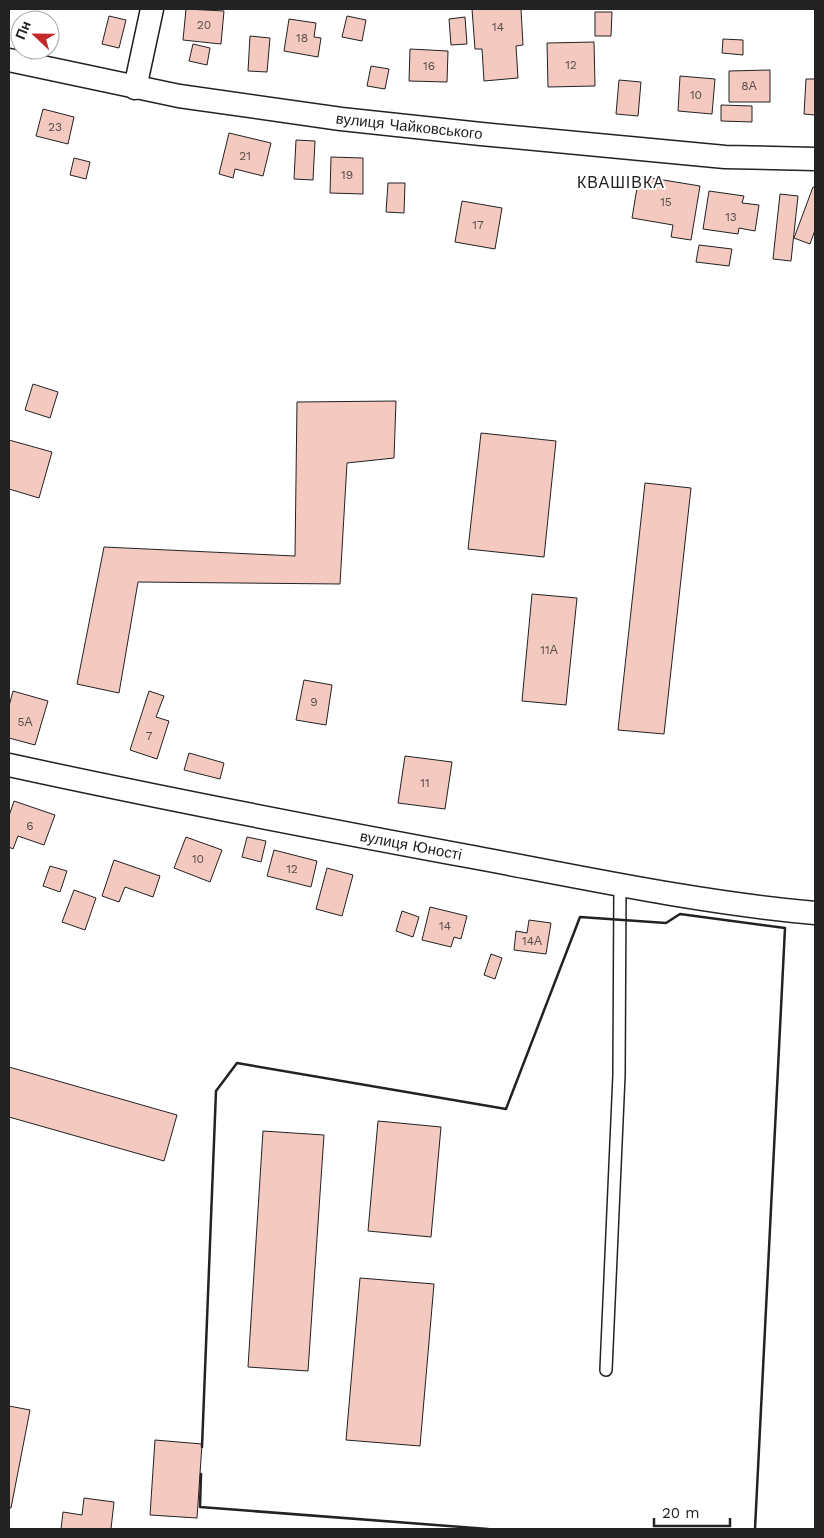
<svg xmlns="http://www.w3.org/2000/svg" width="824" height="1538" font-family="'Work Sans',sans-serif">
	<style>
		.building { fill: #f3c9c0; stroke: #222 }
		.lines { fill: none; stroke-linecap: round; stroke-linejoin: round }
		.service-casing { stroke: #222; stroke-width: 14 }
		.minor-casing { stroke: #222; stroke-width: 25 }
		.service { stroke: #fff; stroke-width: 11 }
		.minor { stroke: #fff; stroke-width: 22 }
		.wall { stroke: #222; stroke-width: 2.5 }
		.labels { text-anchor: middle; stroke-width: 4; stroke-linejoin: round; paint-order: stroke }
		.number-label { font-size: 12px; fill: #564c4a }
		.street-label { font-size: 15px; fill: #222; stroke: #fff }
		.neighbourhood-label { font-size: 16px; letter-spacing: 1px; fill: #222; stroke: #fff }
	</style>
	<rect width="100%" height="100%" fill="#fff"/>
	<!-- building -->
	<path class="building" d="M 186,9 L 224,11 L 221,44 L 183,40 Z
		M 472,9 L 521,9 L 523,45 L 516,46 L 518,78 L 484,81 L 482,49 L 475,49 Z
		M 595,12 L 612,12 L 611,36 L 595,36 Z
		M 109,16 L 126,20 L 119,48 L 102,44 Z
		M 347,16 L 366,20 L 362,41 L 342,37 Z
		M 465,17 L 467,44 L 451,45 L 449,19 Z
		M 289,19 L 316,23 L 314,37 L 321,38 L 318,57 L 284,51 Z
		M 250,36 L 270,38 L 267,72 L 248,71 Z
		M 723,39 L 743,40 L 743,55 L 722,53 Z
		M 594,42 L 595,86 L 548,87 L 547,43 Z
		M 193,44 L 210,48 L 207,65 L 189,61 Z
		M 410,49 L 448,51 L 447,82 L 409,81 Z
		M 371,66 L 389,69 L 385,89 L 367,86 Z
		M 770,70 L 770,102 L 729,102 L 729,71 Z
		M 680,76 L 715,79 L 712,114 L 678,111 Z
		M 806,79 L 815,79 L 815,115 L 804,114 Z
		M 619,80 L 641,82 L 638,116 L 616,114 Z
		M 721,105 L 752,106 L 752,122 L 721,121 Z
		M 43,109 L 74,117 L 68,144 L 36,136 Z
		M 229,133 L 271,143 L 263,176 L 235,169 L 233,178 L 219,174 Z
		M 296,140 L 315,141 L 313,180 L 294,179 Z
		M 331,157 L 363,158 L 363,194 L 330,193 Z
		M 74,158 L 90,162 L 86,179 L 70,175 Z
		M 639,176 L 700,186 L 691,240 L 671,237 L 673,225 L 632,218 Z
		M 388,183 L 405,183 L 404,213 L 386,212 Z
		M 813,187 L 815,187 L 815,230 L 810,244 L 794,238 Z
		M 709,191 L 744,196 L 742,203 L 759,205 L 755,231 L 739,228 L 738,234 L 703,229 Z
		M 780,194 L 798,196 L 791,261 L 773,259 Z
		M 462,201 L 502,208 L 495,249 L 455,242 Z
		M 699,245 L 732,249 L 729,266 L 696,262 Z
		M 33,384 L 58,392 L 50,418 L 25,410 Z
		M 396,401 L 394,458 L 347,463 L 340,584 L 138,582 L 119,693 L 77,684 L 104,547 L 295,556 L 297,402 Z
		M 481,433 L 556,441 L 544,557 L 468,549 Z
		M 9,440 L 52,452 L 39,498 L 9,489 Z
		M 645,483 L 691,488 L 664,734 L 618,730 Z
		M 532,594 L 577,598 L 566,705 L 522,701 Z
		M 304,680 L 332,685 L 326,725 L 296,720 Z
		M 13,691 L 48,701 L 35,745 L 9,738 L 9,706 Z
		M 149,691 L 164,696 L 156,717 L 169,721 L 157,759 L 130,750 Z
		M 189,753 L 224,763 L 220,779 L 184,770 Z
		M 405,756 L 452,762 L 445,809 L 398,803 Z
		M 14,801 L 55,815 L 44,845 L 18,836 L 13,849 L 9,847 L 9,816 Z
		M 186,837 L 222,850 L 210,882 L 174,868 Z
		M 247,837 L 266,841 L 261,862 L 242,857 Z
		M 274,850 L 317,861 L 311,887 L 267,876 Z
		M 114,860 L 160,876 L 153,897 L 125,887 L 119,902 L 102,896 Z
		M 50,866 L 67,871 L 60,892 L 43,886 Z
		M 327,868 L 353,875 L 342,916 L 316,909 Z
		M 74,890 L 96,898 L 85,930 L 62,922 Z
		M 430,907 L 467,916 L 461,939 L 454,937 L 451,947 L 422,940 Z
		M 402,911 L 419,917 L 413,937 L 396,931 Z
		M 529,920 L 551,923 L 546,954 L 514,950 L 516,931 L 527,933 Z
		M 491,954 L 502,958 L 495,979 L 484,975 Z
		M 9,1067 L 177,1115 L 164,1161 L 9,1117 Z
		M 378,1121 L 441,1127 L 431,1237 L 368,1231 Z
		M 263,1131 L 324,1135 L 308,1371 L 248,1367 Z
		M 360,1278 L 434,1284 L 420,1446 L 346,1440 Z
		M 9,1406 L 30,1410 L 11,1508 L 9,1508 Z
		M 155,1440 L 202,1444 L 197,1518 L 150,1515 Z
		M 84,1498 L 114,1502 L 111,1529 L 61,1529 L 63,1512 L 82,1515 Z"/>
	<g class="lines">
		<defs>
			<path id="service" d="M 606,1370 L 619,1075 L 620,884"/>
			<g id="minor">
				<path id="s1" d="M 9,60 L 179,96 L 341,119 L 481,134 L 725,157 L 815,159"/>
				<path d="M 135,88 L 152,9"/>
				<path id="s2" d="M 9,765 C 165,799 321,829 478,858 C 589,879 702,903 815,913"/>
			</g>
		</defs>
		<!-- service casing -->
		<use href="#service" class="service-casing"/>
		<!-- minor casing -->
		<use href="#minor" class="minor-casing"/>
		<!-- service -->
		<use href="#service" class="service"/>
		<!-- minor -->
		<use href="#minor" class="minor"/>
		<!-- wall -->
		<path class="wall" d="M 202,1447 L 216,1091 L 237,1063 L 506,1109 L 580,917 L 666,923 L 680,914 L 785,928 L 755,1529
			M 201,1474 L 200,1507 L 488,1529"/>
	</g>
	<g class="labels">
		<!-- number labels -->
		<g class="number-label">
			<text x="204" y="29">20</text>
			<text x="498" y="31">14</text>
			<text x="302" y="42">18</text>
			<text x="571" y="69">12</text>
			<text x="429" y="70">16</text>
			<text x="749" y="90">8А</text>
			<text x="696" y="99">10</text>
			<text x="55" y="131">23</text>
			<text x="245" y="160">21</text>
			<text x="347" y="179">19</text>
			<text x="666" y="206">15</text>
			<text x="731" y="221">13</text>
			<text x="478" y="229">17</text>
			<text x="549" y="654">11А</text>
			<text x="314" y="706">9</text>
			<text x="25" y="726">5А</text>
			<text x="149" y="740">7</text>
			<text x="425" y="787">11</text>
			<text x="30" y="830">6</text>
			<text x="198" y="863">10</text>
			<text x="292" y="873">12</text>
			<text x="445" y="930">14</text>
			<text x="532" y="945">14А</text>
		</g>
		<!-- street labels -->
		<g class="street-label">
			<text dy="5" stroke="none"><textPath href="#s1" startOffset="406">вулиця Чайковського</textPath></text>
			<text dy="5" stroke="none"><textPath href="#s2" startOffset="410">вулиця Юності</textPath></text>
		</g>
		<!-- neighbourhood labels -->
		<g class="neighbourhood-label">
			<text x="621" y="188">КВАШІВКА</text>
		</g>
	</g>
	<!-- border -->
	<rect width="824" height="1538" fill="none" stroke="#222222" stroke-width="20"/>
	<!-- north arrow -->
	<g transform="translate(35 35) rotate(292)"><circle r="24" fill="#ffffff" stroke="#a7a7a7"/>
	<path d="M0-4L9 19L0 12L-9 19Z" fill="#c62828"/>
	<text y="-8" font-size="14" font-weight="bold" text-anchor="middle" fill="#222222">Пн</text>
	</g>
	<!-- scale -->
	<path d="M654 1518v8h76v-8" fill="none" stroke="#222222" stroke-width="2.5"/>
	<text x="662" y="1518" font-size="15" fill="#222222" stroke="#ffffff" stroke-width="4" paint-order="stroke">20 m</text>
</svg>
